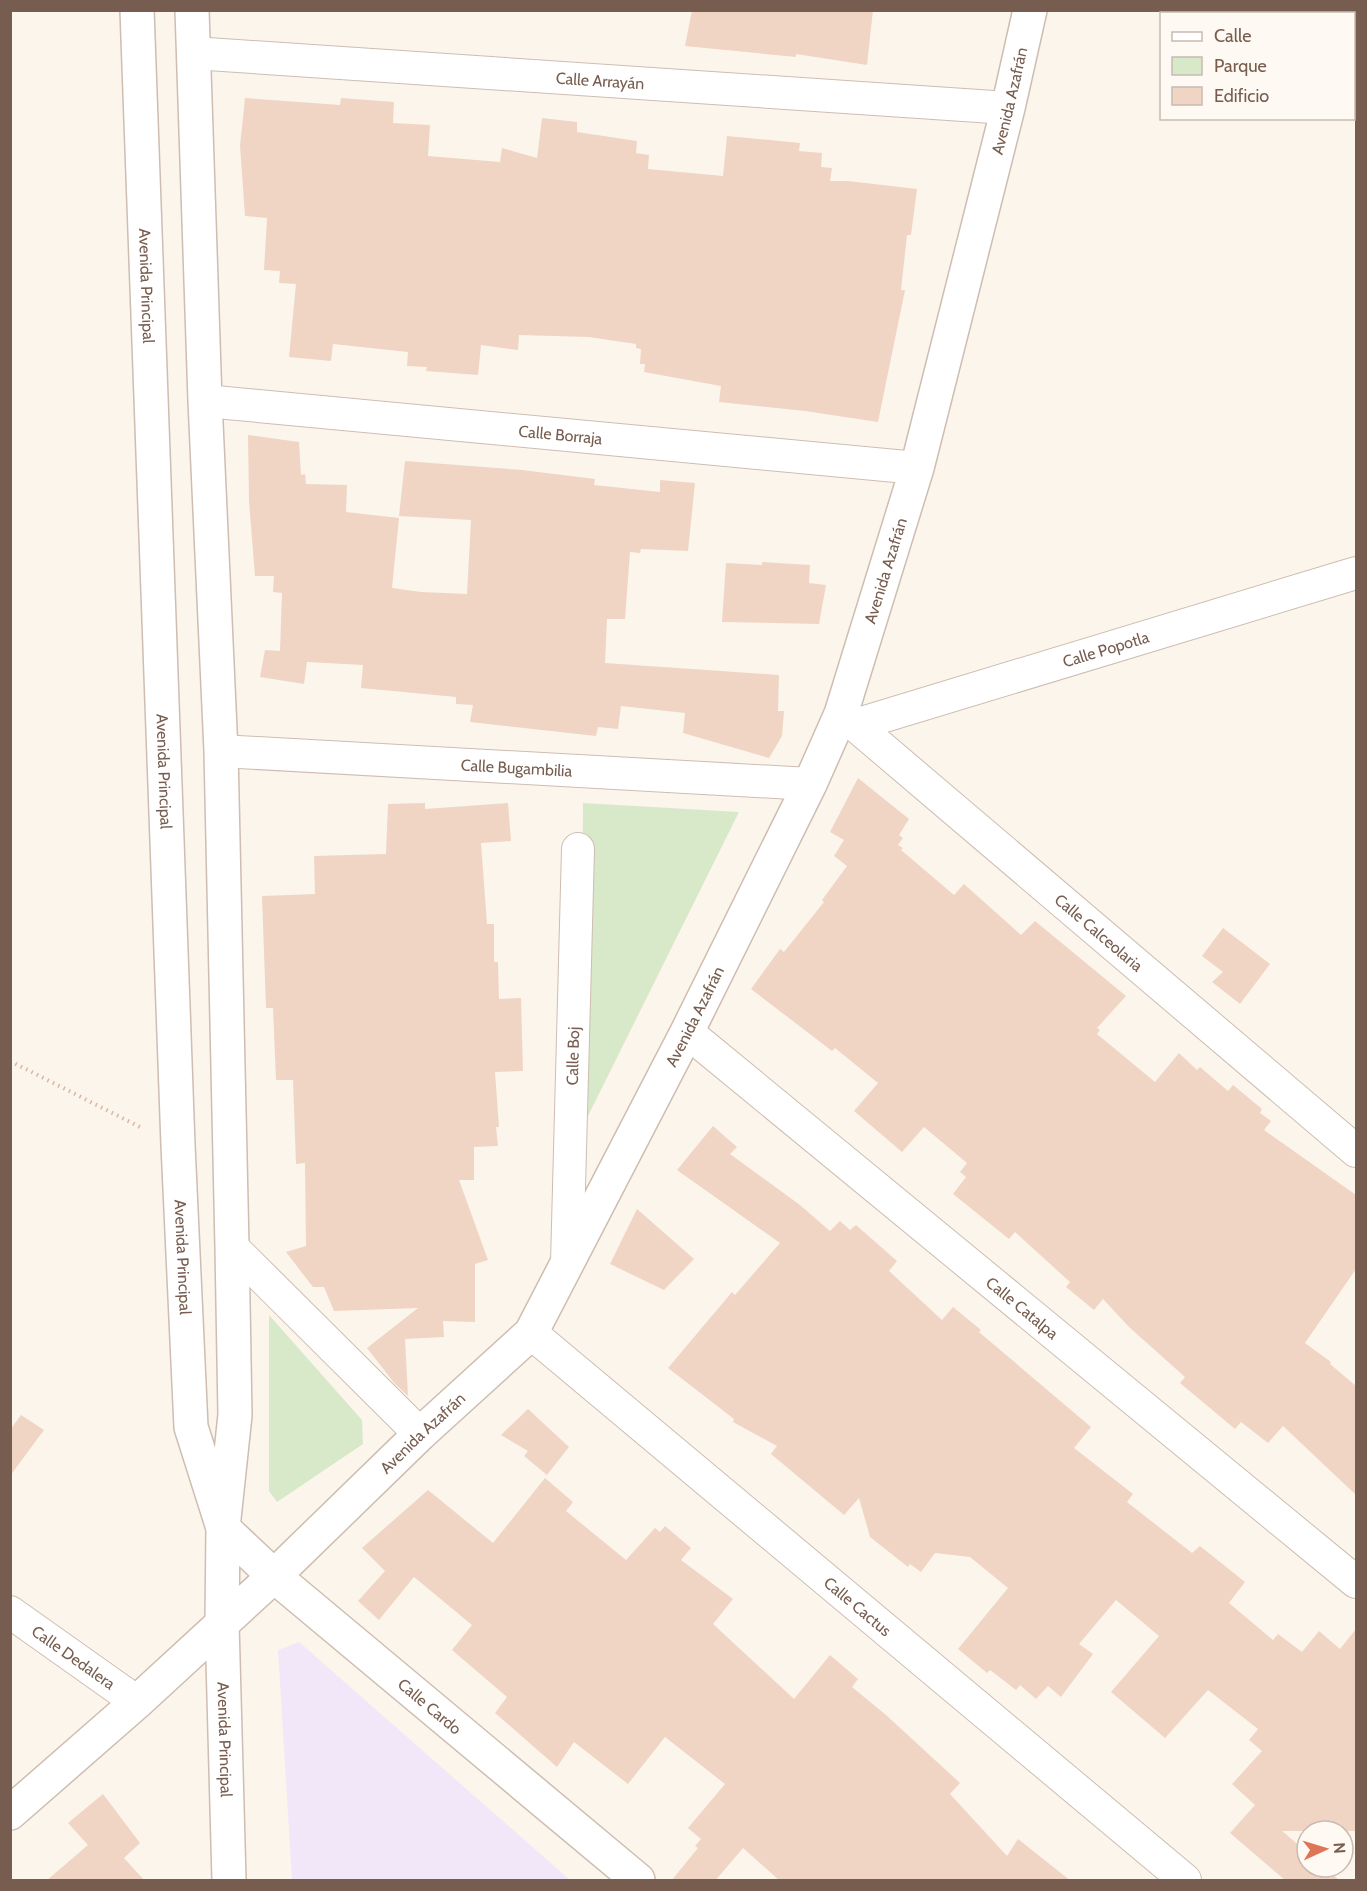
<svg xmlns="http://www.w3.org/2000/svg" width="1367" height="1891" font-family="Cabin,sans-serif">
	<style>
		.education { fill: #f2e7f9 }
		.green { fill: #d7e9c9 }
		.building { fill: #f0d5c4 }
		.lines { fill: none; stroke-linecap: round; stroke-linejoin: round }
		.minor-casing { stroke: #cebdb1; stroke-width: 34 }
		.tertiary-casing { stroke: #cebdb1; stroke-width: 36 }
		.path { stroke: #d5b8a6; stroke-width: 4; stroke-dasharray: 1.5 4.5; stroke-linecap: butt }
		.minor { stroke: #fff; stroke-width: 32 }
		.tertiary { stroke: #fff; stroke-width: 33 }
		.labels { text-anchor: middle; stroke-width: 4.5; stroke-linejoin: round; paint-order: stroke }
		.street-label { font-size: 16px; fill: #765d4f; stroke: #fef9f2 }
	</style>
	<rect width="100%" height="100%" fill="#fcf5eb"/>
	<!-- education -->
	<path class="education" d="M 299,1642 L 570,1880 L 292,1880 L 278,1650 Z"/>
	<!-- green -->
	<path class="green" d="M 583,803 L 739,812 L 581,1130 Z
		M 269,1315 L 362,1420 L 363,1444 L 277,1502 L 269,1491 Z"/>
	<!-- building -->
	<path class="building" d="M 692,10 L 873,10 L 867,65 L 796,54 L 796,57 L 685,46 Z
		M 245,98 L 340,105 L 341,98 L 394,102 L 393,123 L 430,125 L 428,156 L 500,162 L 502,148 L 537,158 L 542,118 L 577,122 L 577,132 L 637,141 L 636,153 L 649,155 L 648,169 L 723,176 L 727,136 L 800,143 L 799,151 L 822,153 L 821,167 L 832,168 L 830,181 L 848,181 L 917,189 L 911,235 L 907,235 L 901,290 L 905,290 L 878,422 L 805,411 L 719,402 L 721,386 L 644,372 L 645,364 L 640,364 L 641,349 L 636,348 L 636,344 L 589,337 L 519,335 L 518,350 L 481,345 L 478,375 L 426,371 L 427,367 L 407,366 L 408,352 L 333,344 L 331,361 L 289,357 L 296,284 L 279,283 L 280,271 L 264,270 L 267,218 L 245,216 L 240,146 Z
		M 248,435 L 299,442 L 301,475 L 305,474 L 306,484 L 347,485 L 346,512 L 399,518 L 392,588 L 421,592 L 467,594 L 471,520 L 399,516 L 405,461 L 522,470 L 595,479 L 594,485 L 660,492 L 660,480 L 695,483 L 688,551 L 641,549 L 640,553 L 630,552 L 625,619 L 607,619 L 605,663 L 779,675 L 778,711 L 784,711 L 782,736 L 769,758 L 683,733 L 685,713 L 621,706 L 618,729 L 598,727 L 596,736 L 470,722 L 473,705 L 456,704 L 456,697 L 361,688 L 363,665 L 307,662 L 304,684 L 260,677 L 265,650 L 280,651 L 282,593 L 273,592 L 274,576 L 255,576 L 249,501 Z
		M 762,562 L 810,565 L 809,583 L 826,585 L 819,624 L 722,622 L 726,563 L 762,565 Z
		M 858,778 L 909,819 L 899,835 L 903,838 L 898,845 L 903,848 L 901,850 L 954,895 L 964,884 L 1021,935 L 1035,921 L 1126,996 L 1097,1028 L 1100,1030 L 1097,1034 L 1155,1082 L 1179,1053 L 1197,1070 L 1200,1067 L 1228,1091 L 1233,1085 L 1262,1109 L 1260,1113 L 1271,1121 L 1264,1130 L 1356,1195 L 1356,1269 L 1305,1343 L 1331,1362 L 1330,1364 L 1356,1386 L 1356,1495 L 1283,1426 L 1268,1443 L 1241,1422 L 1235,1429 L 1180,1383 L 1185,1377 L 1129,1327 L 1103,1299 L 1094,1310 L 1066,1287 L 1070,1282 L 1015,1232 L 1009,1239 L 953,1194 L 966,1177 L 960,1172 L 967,1163 L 924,1127 L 902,1152 L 854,1111 L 878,1083 L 835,1048 L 832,1051 L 751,989 L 780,949 L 784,952 L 824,902 L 822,900 L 847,866 L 834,856 L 844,840 L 830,832 Z
		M 425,803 L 425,809 L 508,803 L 511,841 L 481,843 L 487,924 L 494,924 L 494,962 L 498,962 L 499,999 L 521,998 L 523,1071 L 495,1072 L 499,1127 L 496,1127 L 498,1146 L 474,1147 L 474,1180 L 459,1180 L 488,1260 L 475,1264 L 475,1322 L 443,1321 L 444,1337 L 405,1339 L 408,1396 L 395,1384 L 367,1348 L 418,1308 L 334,1311 L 324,1287 L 313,1287 L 286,1252 L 306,1246 L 305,1163 L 296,1164 L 293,1080 L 276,1080 L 273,1008 L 266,1008 L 262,896 L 315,894 L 314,856 L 386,854 L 388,804 Z
		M 1223,928 L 1270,964 L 1240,1004 L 1212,982 L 1223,972 L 1202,956 Z
		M 713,1126 L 737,1147 L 730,1154 L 800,1205 L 830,1231 L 840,1221 L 850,1230 L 856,1225 L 897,1261 L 889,1271 L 942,1320 L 953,1307 L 981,1330 L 979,1332 L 1091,1427 L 1074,1448 L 1133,1494 L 1127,1502 L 1192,1553 L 1200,1546 L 1245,1582 L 1229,1603 L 1273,1640 L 1278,1634 L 1302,1652 L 1319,1631 L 1340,1649 L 1356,1629 L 1356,1831 L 1282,1831 L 1307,1852 L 1307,1867 L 1325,1867 L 1340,1881 L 1286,1881 L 1230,1833 L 1255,1805 L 1232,1784 L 1262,1751 L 1249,1740 L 1258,1729 L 1208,1690 L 1165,1738 L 1111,1692 L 1159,1636 L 1116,1600 L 1079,1644 L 1093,1654 L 1061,1697 L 1048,1686 L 1036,1699 L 1020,1685 L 1016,1690 L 990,1670 L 987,1673 L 958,1649 L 1008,1588 L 970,1557 L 935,1553 L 921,1572 L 910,1564 L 908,1567 L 870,1537 L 859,1498 L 844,1515 L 771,1454 L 777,1446 L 733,1422 L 734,1419 L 668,1368 L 732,1292 L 735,1295 L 780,1243 L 677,1170 Z
		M 637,1209 L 694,1259 L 664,1290 L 610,1264 Z
		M 528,1409 L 569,1447 L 547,1475 L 524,1456 L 528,1451 L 501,1435 Z
		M 21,1415 L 44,1430 L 10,1476 L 10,1430 Z
		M 545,1478 L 573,1502 L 566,1511 L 626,1560 L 655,1528 L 660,1532 L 665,1526 L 691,1548 L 681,1560 L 733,1599 L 713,1624 L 794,1699 L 830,1655 L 858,1679 L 852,1687 L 886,1715 L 960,1783 L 950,1794 L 1007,1856 L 1018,1839 L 1071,1881 L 780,1881 L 743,1848 L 715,1881 L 671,1881 L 698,1848 L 695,1846 L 701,1839 L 688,1828 L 725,1784 L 665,1737 L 628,1784 L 574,1742 L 557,1767 L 495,1713 L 507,1697 L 452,1650 L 472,1625 L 414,1577 L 379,1620 L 358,1601 L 385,1571 L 362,1548 L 428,1490 L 493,1543 Z
		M 103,1794 L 140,1843 L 124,1858 L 145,1881 L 46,1881 L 88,1845 L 68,1823 Z"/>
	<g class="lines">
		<defs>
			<g id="minor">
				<path id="s1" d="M 193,53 L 1008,108"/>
				<path id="s2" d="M 205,401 L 917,468"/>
				<path id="s3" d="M 841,714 L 855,725 L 1356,1151"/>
				<path id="s4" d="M 855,725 L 1356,573"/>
				<path id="s5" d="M 221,751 L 810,784"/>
				<path id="s6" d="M 687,1032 L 1356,1582"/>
				<path d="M 232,1247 L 420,1434"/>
				<path id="s7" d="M 567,1263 L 578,849"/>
				<path id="s8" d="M 531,1333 L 1185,1880"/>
				<path id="s9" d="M 10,1612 L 137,1702"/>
			</g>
			<g id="tertiary">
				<path id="s10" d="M 137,10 L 178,1145 L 191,1427 L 223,1528 L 274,1576 L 638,1880"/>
				<path id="s11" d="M 192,10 L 205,401 L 221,751 L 232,1247 L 235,1415 L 223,1528 L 222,1623 L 229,1880"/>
				<path id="s12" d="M 10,1813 L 137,1702 L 274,1576 L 420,1434 L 531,1333 L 687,1032 L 810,784 L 841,714 L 917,468 L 1008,108 L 1030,10"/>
			</g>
		</defs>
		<!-- minor casing -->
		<use href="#minor" class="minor-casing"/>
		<!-- tertiary casing -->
		<use href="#tertiary" class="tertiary-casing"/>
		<!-- path -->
		<path class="path" d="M 10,1061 L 142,1128"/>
		<!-- minor -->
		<use href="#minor" class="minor"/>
		<!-- tertiary -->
		<use href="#tertiary" class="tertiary"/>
	</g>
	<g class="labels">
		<!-- street labels -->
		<g class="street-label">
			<text dy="6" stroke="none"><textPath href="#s1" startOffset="408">Calle Arrayán</textPath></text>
			<text dy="6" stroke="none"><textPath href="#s12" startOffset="2037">Avenida Azafrán</textPath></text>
			<text dy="6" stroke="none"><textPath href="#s10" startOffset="276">Avenida Principal</textPath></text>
			<text dy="6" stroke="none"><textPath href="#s2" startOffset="357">Calle Borraja</textPath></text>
			<text dy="6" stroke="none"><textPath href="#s12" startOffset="1551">Avenida Azafrán</textPath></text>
			<text dy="6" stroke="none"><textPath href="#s4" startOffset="262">Calle Popotla</textPath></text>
			<text dy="6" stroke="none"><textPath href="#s5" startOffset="296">Calle Bugambilia</textPath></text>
			<text dy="6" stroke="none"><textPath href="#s10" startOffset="762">Avenida Principal</textPath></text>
			<text dy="6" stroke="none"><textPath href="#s3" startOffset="338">Calle Calceolaria</textPath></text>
			<text dy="6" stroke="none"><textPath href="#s12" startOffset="1065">Avenida Azafrán</textPath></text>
			<text dy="6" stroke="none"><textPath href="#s7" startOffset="207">Calle Boj</textPath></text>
			<text dy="6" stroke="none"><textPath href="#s10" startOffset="1248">Avenida Principal</textPath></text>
			<text dy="6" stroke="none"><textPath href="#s6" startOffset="434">Calle Catalpa</textPath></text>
			<text dy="6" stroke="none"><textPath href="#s12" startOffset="561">Avenida Azafrán</textPath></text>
			<text dy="6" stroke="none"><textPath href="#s8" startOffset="426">Calle Cactus</textPath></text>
			<text dy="6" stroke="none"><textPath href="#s9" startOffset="78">Calle Dedalera</textPath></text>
			<text dy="6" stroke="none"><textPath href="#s10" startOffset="1797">Calle Cardo</textPath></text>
			<text dy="6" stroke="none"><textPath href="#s11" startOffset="1731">Avenida Principal</textPath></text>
		</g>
	</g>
	<!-- border -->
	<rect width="1367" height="1891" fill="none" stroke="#765d4f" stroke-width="24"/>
	<!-- legend -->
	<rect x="1160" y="12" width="195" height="108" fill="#fef9f2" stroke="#c8bbb1" stroke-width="1.5"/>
	<rect x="1172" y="32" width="30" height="9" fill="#ffffff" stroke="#c8bbb1" stroke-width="1.5"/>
	<text x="1214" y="42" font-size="18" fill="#765d4f">Calle</text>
	<rect x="1172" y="57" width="30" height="18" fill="#d7e9c9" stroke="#c8bbb1" stroke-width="1.5"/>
	<text x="1214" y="72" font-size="18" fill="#765d4f">Parque</text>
	<rect x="1172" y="87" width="30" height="18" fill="#f0d5c4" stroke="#c8bbb1" stroke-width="1.5"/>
	<text x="1214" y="102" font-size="18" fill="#765d4f">Edificio</text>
	<!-- north arrow -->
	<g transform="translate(1325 1849) rotate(86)"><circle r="28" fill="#fef9f2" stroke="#c8bbb1" stroke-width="1.5"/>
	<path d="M0-4.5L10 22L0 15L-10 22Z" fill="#de7557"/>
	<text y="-9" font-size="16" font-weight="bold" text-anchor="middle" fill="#765d4f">N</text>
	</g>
</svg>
